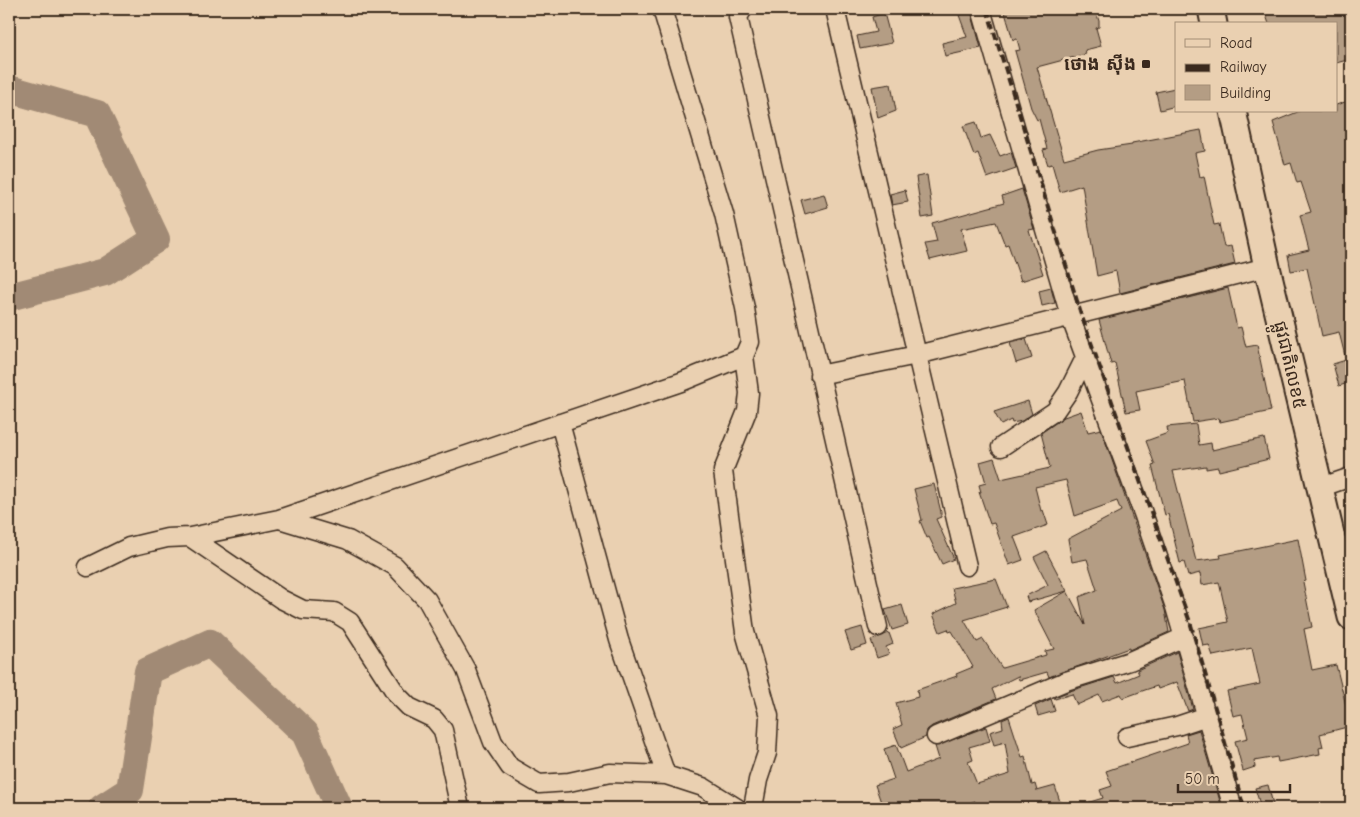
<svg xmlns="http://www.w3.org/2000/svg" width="1360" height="817" font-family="'Comic Neue','Noto Sans Khmer',sans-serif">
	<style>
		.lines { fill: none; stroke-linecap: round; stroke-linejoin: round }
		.river { stroke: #a18a74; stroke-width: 28 }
		.building { fill: #b49d84; stroke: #3b2a1e }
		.minor-casing { stroke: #3b2a1e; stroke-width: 21 }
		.highway-casing { stroke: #3b2a1e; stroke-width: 29 }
		.minor { stroke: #ead0b1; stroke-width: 18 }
		.highway { stroke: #ead0b1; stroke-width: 25 }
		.rail { stroke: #3b2a1e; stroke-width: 4; stroke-dasharray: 8 4; stroke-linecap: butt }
		.poi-dot { fill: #3b2a1e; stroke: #ead0b1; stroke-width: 2 }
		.labels { text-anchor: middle; stroke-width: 5; stroke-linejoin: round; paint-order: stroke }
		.poi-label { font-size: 18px; font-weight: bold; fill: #3b2a1e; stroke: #ead0b1; text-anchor: end }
		.street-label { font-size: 18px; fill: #3b2a1e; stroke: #ead0b1 }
	</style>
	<rect width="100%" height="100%" fill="#ead0b1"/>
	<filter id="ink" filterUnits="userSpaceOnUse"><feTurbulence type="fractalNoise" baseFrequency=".02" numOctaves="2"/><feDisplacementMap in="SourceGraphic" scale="10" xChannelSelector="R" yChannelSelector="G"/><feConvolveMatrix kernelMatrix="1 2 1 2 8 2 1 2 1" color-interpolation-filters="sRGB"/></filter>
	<g filter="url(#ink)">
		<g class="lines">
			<!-- river -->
			<path class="river" d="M 9,89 L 97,114 L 156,239 L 105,272 L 9,297
				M 102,808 L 130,790 L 148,671 L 210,643 L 305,733 L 339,808"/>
		</g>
		<!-- building -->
		<path class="building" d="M 1004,9 L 1095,9 L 1099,21 L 1099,27 L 1096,28 L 1101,46 L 1085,50 L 1086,54 L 1037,67 L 1064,159 L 1098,150 L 1132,145 L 1132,143 L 1201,130 L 1205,151 L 1195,153 L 1200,177 L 1204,176 L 1214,225 L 1219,224 L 1224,247 L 1231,246 L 1235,264 L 1120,293 L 1116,271 L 1097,276 L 1082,185 L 1060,192 L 1052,164 L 1048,165 L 1043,150 L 1047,149 L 1039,119 L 1037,120 L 1031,108 L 1015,51 L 1020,50 L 1017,39 L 1013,40 Z
			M 1264,9 L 1347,9 L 1351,22 L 1351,59 L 1336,63 L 1336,24 L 1269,24 Z
			M 971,11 L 981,48 L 945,56 L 942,43 L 967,37 L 959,15 Z
			M 884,13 L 892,43 L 860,49 L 857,36 L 876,32 L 872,17 Z
			M 891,84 L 896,111 L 878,118 L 872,87 Z
			M 1175,88 L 1176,106 L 1160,110 L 1156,92 Z
			M 1351,100 L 1351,382 L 1339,386 L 1333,364 L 1346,360 L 1339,332 L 1322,336 L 1307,268 L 1291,271 L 1288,255 L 1309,250 L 1300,215 L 1311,212 L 1301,182 L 1297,183 L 1291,163 L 1285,165 L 1273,122 L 1300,111 L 1336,111 L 1336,105 Z
			M 976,122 L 981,138 L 990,135 L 1000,156 L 1011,152 L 1016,168 L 987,178 L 978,153 L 974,155 L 963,126 Z
			M 927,175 L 933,216 L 922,218 L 916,177 Z
			M 1022,189 L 1034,229 L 1029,230 L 1043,274 L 1021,281 L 1008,244 L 1005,245 L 996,222 L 961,229 L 967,251 L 930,260 L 925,244 L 937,242 L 932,223 L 1004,203 L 1002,196 Z
			M 905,190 L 908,202 L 892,205 L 890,194 Z
			M 824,194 L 828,207 L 805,214 L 801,200 Z
			M 1051,288 L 1055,303 L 1042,306 L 1039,291 Z
			M 1228,288 L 1237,328 L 1241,327 L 1246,347 L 1257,345 L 1271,411 L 1220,422 L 1219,418 L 1193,422 L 1185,381 L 1136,391 L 1140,410 L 1126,412 L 1115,363 L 1111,364 L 1099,320 Z
			M 1026,339 L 1032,358 L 1016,363 L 1010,343 Z
			M 1028,401 L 1032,414 L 1022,421 L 1012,423 L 1011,420 L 1001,425 L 994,412 Z
			M 1081,411 L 1088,432 L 1101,429 L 1165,610 L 1169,632 L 1129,650 L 1129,648 L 1049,677 L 1047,672 L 1019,680 L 1018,676 L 992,689 L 996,699 L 932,726 L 927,730 L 926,737 L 901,748 L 893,729 L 902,725 L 896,703 L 918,697 L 917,690 L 957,676 L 956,674 L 973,667 L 952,631 L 949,632 L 948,629 L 940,632 L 933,614 L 956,603 L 952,588 L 996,579 L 1007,607 L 964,620 L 977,642 L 983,639 L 1002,668 L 1046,655 L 1045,651 L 1054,649 L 1034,610 L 1067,591 L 1085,625 L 1079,597 L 1097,590 L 1087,559 L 1072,562 L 1068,539 L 1121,511 L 1117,501 L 1075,516 L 1066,480 L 1035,487 L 1041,511 L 1043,510 L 1048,525 L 1014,537 L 1023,560 L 1009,565 L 994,523 L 990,524 L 979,492 L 981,492 L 979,485 L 986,483 L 980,462 L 994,458 L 1001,479 L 1050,468 L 1041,433 L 1064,417 Z
			M 1196,424 L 1199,445 L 1211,443 L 1212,450 L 1264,438 L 1269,459 L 1219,471 L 1218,467 L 1206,469 L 1206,466 L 1173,471 L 1196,561 L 1221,558 L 1220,555 L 1298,539 L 1306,581 L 1303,582 L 1312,627 L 1304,629 L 1312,670 L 1336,665 L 1351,726 L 1320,734 L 1323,747 L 1319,748 L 1320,754 L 1278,762 L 1277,757 L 1254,761 L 1255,767 L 1243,771 L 1235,741 L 1248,738 L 1242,714 L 1233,716 L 1227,691 L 1260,684 L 1252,648 L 1213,656 L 1209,645 L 1203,646 L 1199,628 L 1228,622 L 1219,582 L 1202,585 L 1200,573 L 1188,576 L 1184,562 L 1180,563 L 1168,514 L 1165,515 L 1152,466 L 1155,465 L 1146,441 L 1168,433 L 1167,427 Z
			M 934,484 L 941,512 L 941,517 L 936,519 L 954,559 L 942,564 L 929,537 L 927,538 L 920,521 L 922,520 L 914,489 Z
			M 1046,551 L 1067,591 L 1028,602 L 1026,596 L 1048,585 L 1034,557 Z
			M 902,605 L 908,625 L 892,630 L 885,610 Z
			M 862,627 L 867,645 L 851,650 L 845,632 Z
			M 889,633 L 893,644 L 886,647 L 889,654 L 877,658 L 871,640 Z
			M 1177,652 L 1193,709 L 1188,711 L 1177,682 L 1158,689 L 1157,686 L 1145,690 L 1123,698 L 1121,694 L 1102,701 L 1099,695 L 1077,705 L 1072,694 L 1055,699 L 1054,697 L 1070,691 L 1114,677 L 1117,683 L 1139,674 L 1137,670 Z
			M 1051,699 L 1055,711 L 1038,716 L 1035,706 Z
			M 1009,717 L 1022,757 L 1025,756 L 1032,785 L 1035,784 L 1037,791 L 1055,786 L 1062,808 L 977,808 L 975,801 L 954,808 L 883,808 L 875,785 L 894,779 L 884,749 L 896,745 L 906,772 L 939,759 L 935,746 L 986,727 L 990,741 L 969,747 L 973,760 L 968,762 L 977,784 L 1010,774 L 1005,742 L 994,745 L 990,732 L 1003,728 L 1002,720 Z
			M 1199,730 L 1222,808 L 1078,808 L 1077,806 L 1103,798 L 1100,790 L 1112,786 L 1106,771 L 1188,743 L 1186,734 Z
			M 1268,785 L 1274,808 L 1261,808 L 1255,788 Z"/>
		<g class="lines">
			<defs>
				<path id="minor" d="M 743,9 L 738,17 L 878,627
					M 835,9 L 967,566
					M 981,9 L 1070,316 L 1144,516 L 1175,607 L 1233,808
					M 744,356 L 749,393 L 747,411 L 723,471 L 745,632 L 769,716 L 767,753 L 758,780 L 753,808
					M 819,375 L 917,355 L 1267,267
					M 560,423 L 619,640 L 666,775
					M 1001,447 L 1055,411 L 1068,392 L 1085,358
					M 1319,488 L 1351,477
					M 279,519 L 348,540 L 395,566 L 427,600 L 466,670 L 493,742 L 510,767 L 539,784 L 569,782 L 610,773 L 666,775 L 703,787 L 737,808
					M 190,537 L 279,519 L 681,382 L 744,356 L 750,342 L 745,308 L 724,214 L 662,9
					M 88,567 L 129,547 L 167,538 L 190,537 L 281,599 L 303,610 L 334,612 L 350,622 L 397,695 L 409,707 L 434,719 L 443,730 L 460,808
					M 936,736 L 1066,681 L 1130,661 L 1184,637
					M 1127,737 L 1177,726 L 1207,716"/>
				<path id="highway" d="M 1211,9 L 1214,24
					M 1233,111 L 1267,267 L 1351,617"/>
			</defs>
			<!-- minor casing -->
			<use href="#minor" class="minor-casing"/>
			<!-- highway casing -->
			<use href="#highway" class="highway-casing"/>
			<!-- minor -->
			<use href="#minor" class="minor"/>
			<!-- highway -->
			<use href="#highway" class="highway"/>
			<!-- rail -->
			<path class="rail" d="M 987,9 L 1081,314 L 1191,625 L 1244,808"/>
		</g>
	</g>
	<!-- markers -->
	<rect class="poi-dot" x="1141" y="59" width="10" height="10" rx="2.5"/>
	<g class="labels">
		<!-- poi labels -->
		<g class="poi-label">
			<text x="1136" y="70">ថោង ស៊ីង</text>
		</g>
		<!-- street labels -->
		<g class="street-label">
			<text transform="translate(1290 365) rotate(77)" y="6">ផ្លូវជាតិលេខ៥</text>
		</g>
	</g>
	<!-- margin -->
	<rect width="1360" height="817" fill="none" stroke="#ead0b1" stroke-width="30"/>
	<rect x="15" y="15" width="1330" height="787" fill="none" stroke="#3b2a1e" stroke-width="2" filter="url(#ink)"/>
	<!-- legend -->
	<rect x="1175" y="22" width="162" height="90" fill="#ead0b1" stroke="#a48e76"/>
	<rect x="1185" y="39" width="25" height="8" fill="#ead0b1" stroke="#a48e76"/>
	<text x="1220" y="48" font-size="15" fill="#3b2a1e">Road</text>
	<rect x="1185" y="64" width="25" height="8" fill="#3b2a1e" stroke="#a48e76"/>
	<text x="1220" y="72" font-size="15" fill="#3b2a1e">Railway</text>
	<rect x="1185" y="85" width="25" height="15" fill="#b49d84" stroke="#a48e76"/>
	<text x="1220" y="98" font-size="15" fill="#3b2a1e">Building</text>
	<!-- scale -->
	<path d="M1178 784v8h112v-8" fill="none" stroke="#3b2a1e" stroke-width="2.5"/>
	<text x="1185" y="784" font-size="15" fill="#3b2a1e" stroke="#ead0b1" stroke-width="4" paint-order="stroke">50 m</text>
</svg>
